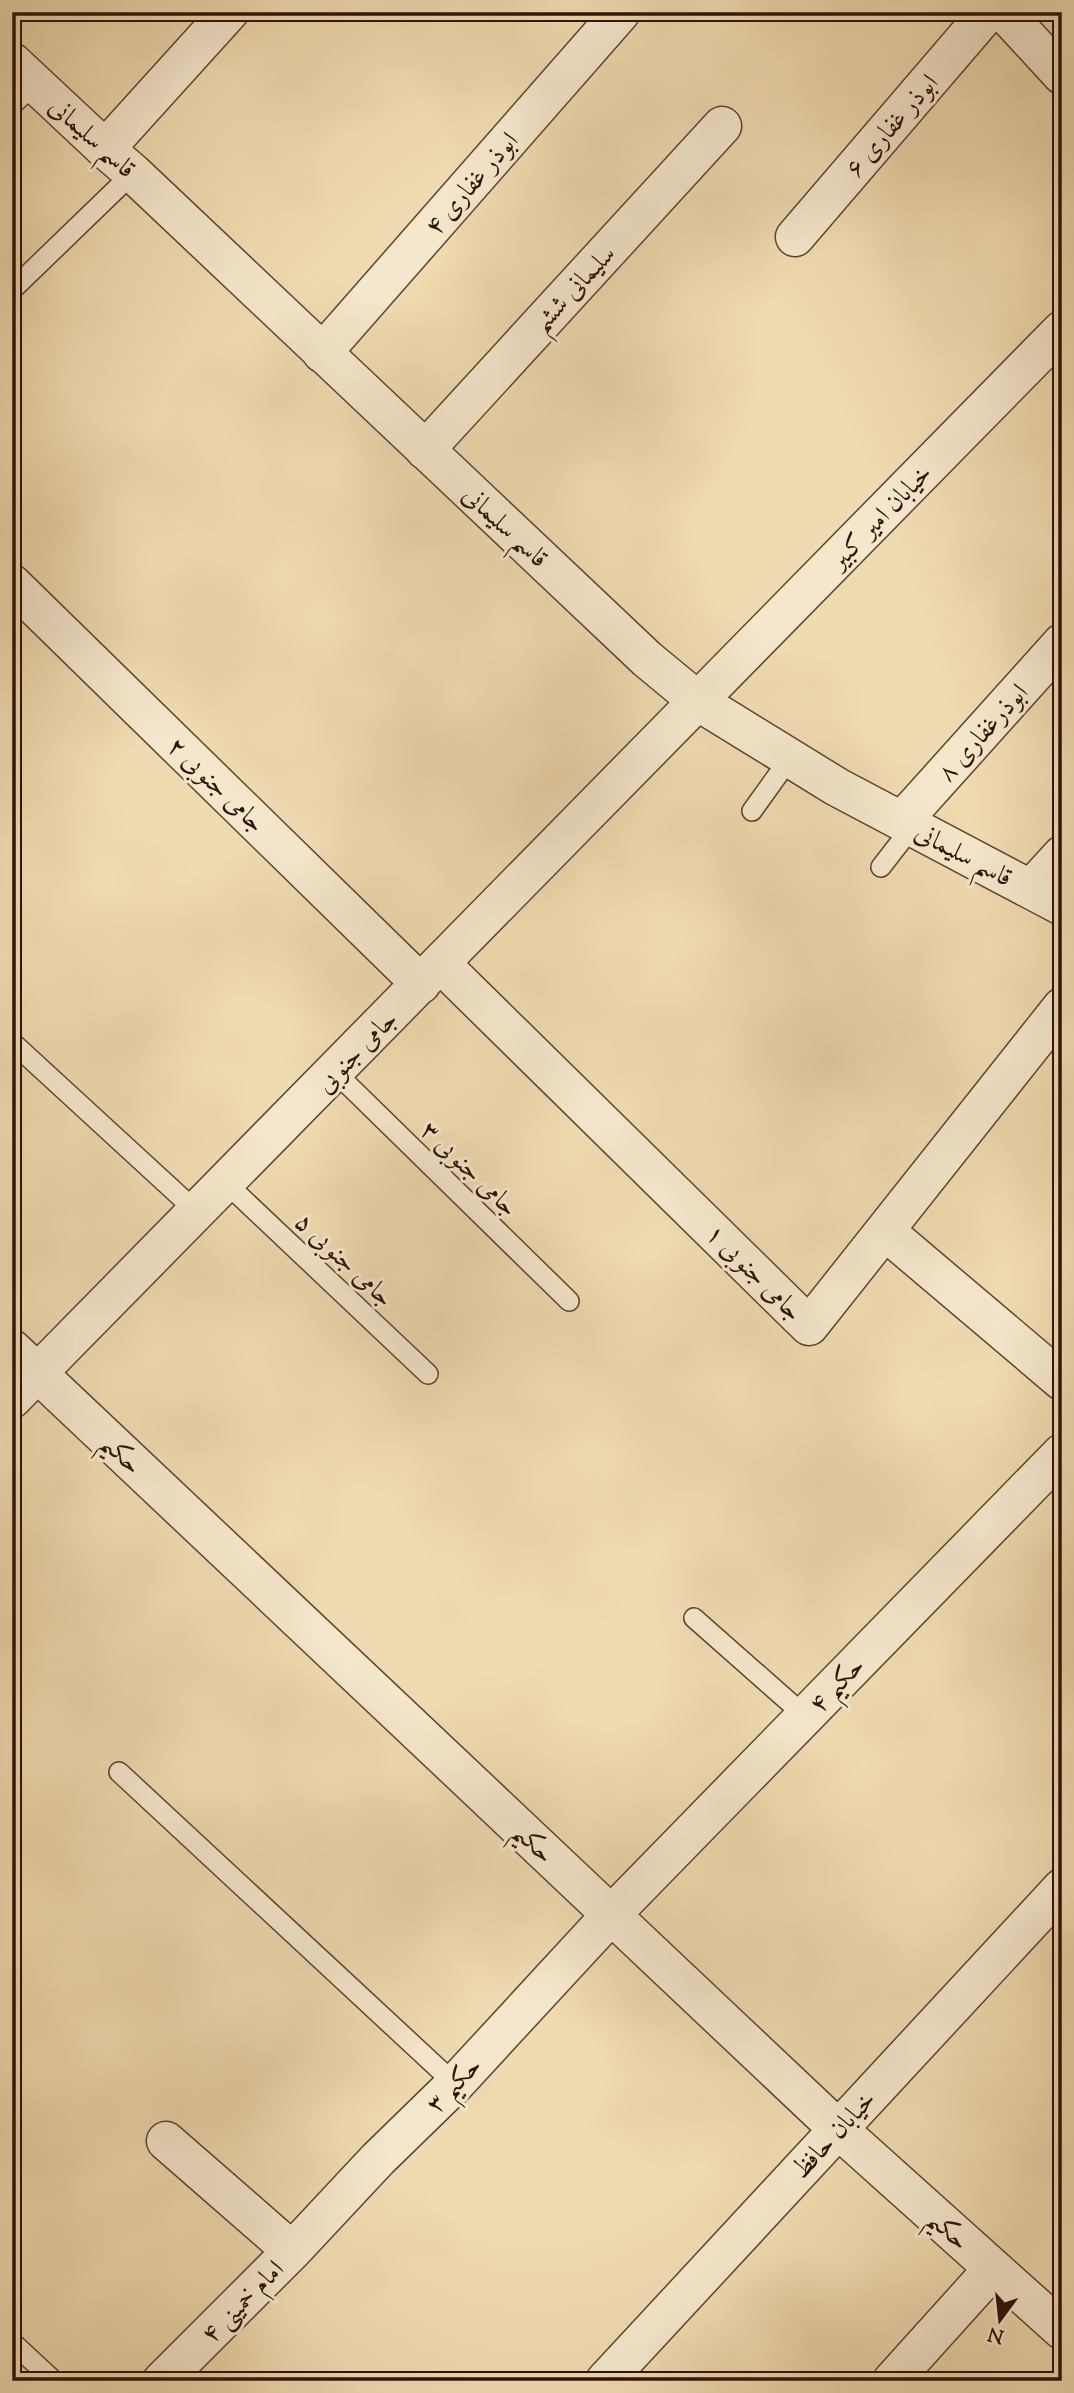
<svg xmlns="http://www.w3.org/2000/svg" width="1074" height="2393" font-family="'Sorts Mill Goudy',Amiri,serif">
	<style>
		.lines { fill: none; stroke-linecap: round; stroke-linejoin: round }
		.service-casing { stroke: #5e4431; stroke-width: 22 }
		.minor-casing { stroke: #5e4431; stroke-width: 41 }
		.tertiary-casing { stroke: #5e4431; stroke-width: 41 }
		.service { stroke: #f5e7cc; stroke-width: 19 }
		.minor { stroke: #f5e7cc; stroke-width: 38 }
		.tertiary { stroke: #f5e7cc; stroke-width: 38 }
		.labels { text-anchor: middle; stroke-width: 6; stroke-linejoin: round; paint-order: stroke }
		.street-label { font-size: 26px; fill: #2e1206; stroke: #f5e7cc }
	</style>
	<rect width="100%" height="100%" fill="#f0dab1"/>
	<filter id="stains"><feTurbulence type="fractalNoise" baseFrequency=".00286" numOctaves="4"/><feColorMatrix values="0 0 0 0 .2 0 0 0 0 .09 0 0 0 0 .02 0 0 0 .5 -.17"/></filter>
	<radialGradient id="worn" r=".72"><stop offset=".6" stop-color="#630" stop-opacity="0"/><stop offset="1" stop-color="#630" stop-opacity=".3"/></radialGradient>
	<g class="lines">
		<defs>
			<path id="service" d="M 12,105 L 35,84
				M 12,290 L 133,173
				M 752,811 L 790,758
				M 881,867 L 912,827
				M 12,1042 L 197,1212
				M 335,1072 L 569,1301
				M 226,1183 L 428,1374
				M 694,1618 L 805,1716
				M 119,1772 L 455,2084
				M 12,2342 L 54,2381"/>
			<path id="minor" d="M 1004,12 L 1062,75
				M 105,149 L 229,12
				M 795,237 L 988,12
				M 322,353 L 621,12
				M 425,450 L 722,126
				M 12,584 L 421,984
				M 902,821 L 1062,643
				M 1031,889 L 1062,855
				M 441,964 L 809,1326 L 1062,1007
				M 885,1231 L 1062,1381
				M 12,1349 L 838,2129 L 1062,2330
				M 12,1399 L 1062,330
				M 166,2141 L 292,2251
				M 162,2381 L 292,2251 L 378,2159 L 455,2084 L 611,1915 L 1062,1453
				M 605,2381 L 1062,1888
				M 892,2381 L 993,2269"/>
			<path id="tertiary" d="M 12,62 L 105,149 L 133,173 L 647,659 L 699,702 L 837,787 L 1062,906"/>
		</defs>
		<!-- service casing -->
		<use href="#service" class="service-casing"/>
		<!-- minor casing -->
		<use href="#minor" class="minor-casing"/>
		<!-- tertiary casing -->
		<use href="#tertiary" class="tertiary-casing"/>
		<!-- service -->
		<use href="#service" class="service"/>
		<!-- minor -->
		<use href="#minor" class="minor"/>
		<!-- tertiary -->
		<use href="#tertiary" class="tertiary"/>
	</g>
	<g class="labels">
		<!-- street labels -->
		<g class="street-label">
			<text transform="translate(891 125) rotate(-49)" y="9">ابوذر غفاری ۶</text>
			<text transform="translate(93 137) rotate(42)" y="9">قاسم سلیمانی</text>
			<text transform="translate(471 183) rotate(-49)" y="9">ابوذر غفاری ۴</text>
			<text transform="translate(573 288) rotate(-47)" y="9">سلیمانی ششم</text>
			<text transform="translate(880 516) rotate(-46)" y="9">خیابان امیر کبیر</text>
			<text transform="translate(506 526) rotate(43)" y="9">قاسم سلیمانی</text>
			<text transform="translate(982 732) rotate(-48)" y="9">ابوذرغفاری ۸</text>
			<text transform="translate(217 784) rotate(44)" y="9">جامی جنوبی ۲</text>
			<text transform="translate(964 854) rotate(28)" y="9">قاسم سلیمانی</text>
			<text transform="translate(356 1051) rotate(-46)" y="9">جامی جنوبی</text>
			<text transform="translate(470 1168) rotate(44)" y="9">جامی جنوبی ۳</text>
			<text transform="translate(345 1259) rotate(43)" y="9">جامی جنوبی ۵</text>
			<text transform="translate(755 1272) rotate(45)" y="9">جامی جنوبی ۱</text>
			<text transform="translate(122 1453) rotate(43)" y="9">حکیم</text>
			<text transform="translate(836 1684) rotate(-46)" y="9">حکیم ۴</text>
			<text transform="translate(534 1842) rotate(43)" y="9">حکیم</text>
			<text transform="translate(453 2084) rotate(-46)" y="9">حکیم ۳</text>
			<text transform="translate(833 2134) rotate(-47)" y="9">خیابان حافظ</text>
			<text transform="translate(949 2229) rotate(42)" y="9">حکیم</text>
			<text transform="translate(242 2301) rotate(-45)" y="9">امام خمینی ۴</text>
		</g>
	</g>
	<!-- margin -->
	<rect width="1074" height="2393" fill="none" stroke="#f0dab1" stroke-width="42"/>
	<rect x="14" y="14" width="1046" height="2365" fill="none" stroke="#2e1206" stroke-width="3.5"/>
	<rect x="21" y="21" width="1032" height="2351" fill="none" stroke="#2e1206" stroke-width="2"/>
	<!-- north arrow -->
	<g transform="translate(1000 2320) rotate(195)" stroke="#f5e7cc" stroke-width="5" paint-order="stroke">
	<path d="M0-5L12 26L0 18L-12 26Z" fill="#2e1206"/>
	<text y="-10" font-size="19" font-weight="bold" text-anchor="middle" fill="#2e1206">N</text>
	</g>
	<rect width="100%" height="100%" filter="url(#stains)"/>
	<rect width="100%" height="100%" fill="url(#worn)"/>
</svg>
